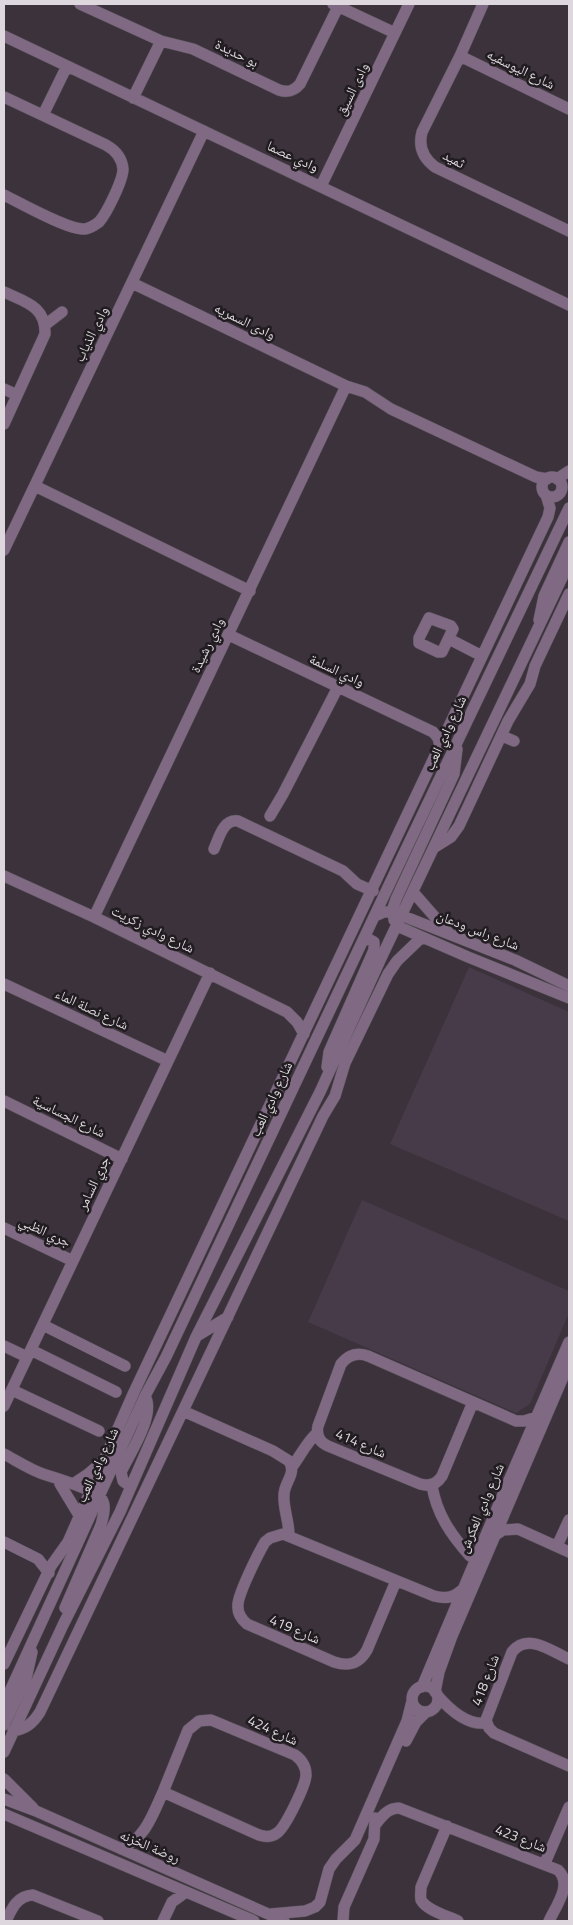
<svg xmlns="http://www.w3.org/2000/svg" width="573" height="1925" font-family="'Titillium Web','Noto Naskh Arabic',sans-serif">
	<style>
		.built { fill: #473a49 }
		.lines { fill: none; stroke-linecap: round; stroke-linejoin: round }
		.minor-casing { stroke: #585059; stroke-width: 12 }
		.minor { stroke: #806983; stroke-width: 11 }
		.labels { text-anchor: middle; stroke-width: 5; stroke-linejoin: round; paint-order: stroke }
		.street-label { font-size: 14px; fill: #ded8de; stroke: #201c20 }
	</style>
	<rect width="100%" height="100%" fill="#3b323c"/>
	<!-- built -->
	<path class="built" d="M 469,967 L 569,1012 L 569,1221 L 390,1144 Z
		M 362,1200 L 569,1291 L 569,1313 L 530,1404 L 516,1413 L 308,1322 Z"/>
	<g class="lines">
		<defs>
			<path id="minor" d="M 80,4 L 161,41 L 193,49 L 279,90 C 288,93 294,91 300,84 L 338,7
				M 333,4 L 395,33
				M 483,4 L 460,56 L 422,132 C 418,147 423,158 435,167 L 569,231
				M 4,36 L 569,305
				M 460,56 L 569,109
				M 4,97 L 106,145 C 115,150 122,158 123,169 C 123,180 107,213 99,222 C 95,225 91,228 85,229 C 70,231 20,203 4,195
				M 133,98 L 161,41
				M 43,115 L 67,66
				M 321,186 L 409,4
				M 132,283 L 346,386 L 365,392 L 391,409 L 536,477 L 547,479
				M 4,292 C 25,302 46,306 45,334 L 4,424
				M 45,325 L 62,312
				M 4,389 L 17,395
				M542 487a10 10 0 1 1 20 0a10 10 0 1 1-20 0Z
				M 557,479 L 569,471
				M 35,486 L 250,591
				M 4,550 L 204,131
				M 429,618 L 451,626 L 453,629 L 442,652 L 438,652 L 419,643 L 419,638 Z
				M 539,620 L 544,596 L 569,542
				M 229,635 L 433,732 L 438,738 L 440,746
				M 449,639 L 482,656
				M 502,736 L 514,741
				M 270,816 L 283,794 L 338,687
				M 435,847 L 451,837 L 459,826 L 508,721 L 530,684 L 535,666 L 569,594
				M 214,849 C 219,838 223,819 238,821 L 343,871 L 357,884 L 373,891
				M 4,876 L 94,917 L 287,1012 L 297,1022 L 304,1034
				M 413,892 L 448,932
				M 375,916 L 384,912 L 393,912 L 515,960 L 569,986
				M 94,917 L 346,386
				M 394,920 L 393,908 L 396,899 L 454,774 L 457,749
				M 397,926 L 468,957 L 569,998
				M 4,984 L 168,1061
				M 327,1067 L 329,1052 L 374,950 L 374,942 L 365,937
				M 4,1101 L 122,1159
				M 4,1228 L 73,1261
				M 43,1325 L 125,1366
				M 197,1336 L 228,1317
				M 4,1346 L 27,1357
				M 31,1350 L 116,1392
				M 12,1390 L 99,1431
				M 473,1402 L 442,1476 C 437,1484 430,1487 420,1484 L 328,1446 C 319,1442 316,1435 318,1426 L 341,1364 C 348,1355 357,1352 368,1356 L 516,1421 L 524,1421 L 537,1417
				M 4,1406 L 210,973
				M 183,1411 L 273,1451 L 289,1461 C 297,1474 284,1482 284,1495 C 283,1508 289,1521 289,1535
				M 4,1454 C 17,1461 32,1471 46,1475 C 59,1479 92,1489 101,1498 C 107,1505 103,1517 101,1525 L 65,1608
				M 292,1467 C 301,1455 306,1443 317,1433
				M 60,1484 L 80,1517
				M 73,1484 L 88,1474 L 101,1463
				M 432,1485 C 436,1513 451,1535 470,1556
				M 130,1486 L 123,1481 L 121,1472 C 130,1453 156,1415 145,1396
				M 494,1536 L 503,1530 L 518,1529 L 569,1552
				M 4,1542 L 38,1559 L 49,1573
				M 557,1546 L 569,1520
				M 396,1581 L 367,1650 C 359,1664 349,1667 334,1662 L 247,1624 C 241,1619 237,1612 238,1604 C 239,1592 258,1554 265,1542 L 270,1538 L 283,1534 L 434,1596 C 446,1599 454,1598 463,1589
				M 569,1659 C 551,1651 527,1632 512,1652 L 486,1720 L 489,1728 L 494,1733 L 569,1766
				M 4,1664 L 51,1566 L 68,1542 L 134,1392 L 548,517 L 550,508 L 546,495
				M412 1699a13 13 0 1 1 26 0a13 13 0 1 1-26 0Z
				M 422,1687 L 507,1485 L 569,1342
				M 435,1692 L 439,1672 L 452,1636 L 569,1363
				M 437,1695 C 449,1709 468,1726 487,1723
				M 4,1704 L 145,1396 L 166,1357 L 407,847 L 569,508
				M 211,1720 L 295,1755 C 302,1760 306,1766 306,1775 C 306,1785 285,1828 277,1833 C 272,1837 265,1837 259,1835 L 163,1792 L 188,1730 L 199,1721 Z
				M 4,1725 L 26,1679 L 32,1652
				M 13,1731 C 26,1729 33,1723 40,1712 L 323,1116 L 335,1096 L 345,1063 L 388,974 L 397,961 L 422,937
				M 406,1741 L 416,1722 L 426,1712
				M 4,1752 L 63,1625 L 120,1512 L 196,1337 L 320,1092 L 382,956 L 569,563
				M 4,1779 L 33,1808
				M 4,1799 L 36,1811 L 284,1921
				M 4,1814 L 254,1921
				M 375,1825 C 382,1816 388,1808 399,1808 L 558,1870 C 573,1884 556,1906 549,1921
				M 447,1826 L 421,1887 C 421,1891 420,1896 421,1900 C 427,1911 448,1916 458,1921
				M 121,1849 C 145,1839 153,1814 163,1792
				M 545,1863 L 569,1807
				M 271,1914 L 305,1911 L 315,1907 L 320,1902 L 329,1869 L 336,1859 L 355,1840 L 407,1721 L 412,1701
				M 6,1921 C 12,1908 17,1896 33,1895 L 98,1921
				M 163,1921 L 172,1902 L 186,1892
				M 343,1921 L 344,1907 L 374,1839 L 375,1818"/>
		</defs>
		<!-- minor casing -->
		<use href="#minor" class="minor-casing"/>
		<!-- minor -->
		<use href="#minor" class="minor"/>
	</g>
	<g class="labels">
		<!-- street labels -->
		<g class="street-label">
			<text transform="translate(237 53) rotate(26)" y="5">بو حديدة</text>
			<text transform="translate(521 69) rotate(26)" y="5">شارع اليوسفيه</text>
			<text transform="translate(352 89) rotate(-64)" y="5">وادى السيق</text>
			<text transform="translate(293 156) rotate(25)" y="5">وادي عصما</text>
			<text transform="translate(454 159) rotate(28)" y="5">ثميد</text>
			<text transform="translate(245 321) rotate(26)" y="5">وادى السمريه</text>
			<text transform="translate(91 334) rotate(-64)" y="5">وادي الذياب</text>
			<text transform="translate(207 645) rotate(-64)" y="5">وادي رشيدة</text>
			<text transform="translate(337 670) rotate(25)" y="5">وادي السلمة</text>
			<text transform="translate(445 733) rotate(-65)" y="5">شارع وادي العب</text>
			<text transform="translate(153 929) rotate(26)" y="5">شارع وادي زكريت</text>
			<text transform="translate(478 930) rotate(21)" y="5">شارع راس ودعان</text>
			<text transform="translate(92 1009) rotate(25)" y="5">شارع نصلة الماء</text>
			<text transform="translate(271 1099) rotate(-65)" y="5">شارع وادي العب</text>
			<text transform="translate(69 1116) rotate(26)" y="5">شارع الجساسية</text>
			<text transform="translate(93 1183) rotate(-65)" y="5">جري السامر</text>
			<text transform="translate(45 1231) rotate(25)" y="5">جري الظبي</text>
			<text transform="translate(361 1443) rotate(23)" y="5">شارع 414</text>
			<text transform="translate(97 1465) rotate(-65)" y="5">شارع وادي العب</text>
			<text transform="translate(481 1508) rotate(-67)" y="5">شارع وادي العكرش</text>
			<text transform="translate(295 1629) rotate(23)" y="5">شارع 419</text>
			<text transform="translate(485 1680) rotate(-69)" y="5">شارع 418</text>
			<text transform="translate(273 1730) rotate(24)" y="5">شارع 424</text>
			<text transform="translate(521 1838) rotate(21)" y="5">شارع 423</text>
			<text transform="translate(150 1846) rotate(23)" y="5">روضة الخزنه</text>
		</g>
	</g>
	<!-- border -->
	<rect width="573" height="1925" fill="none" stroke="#ded8de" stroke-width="10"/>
</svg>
